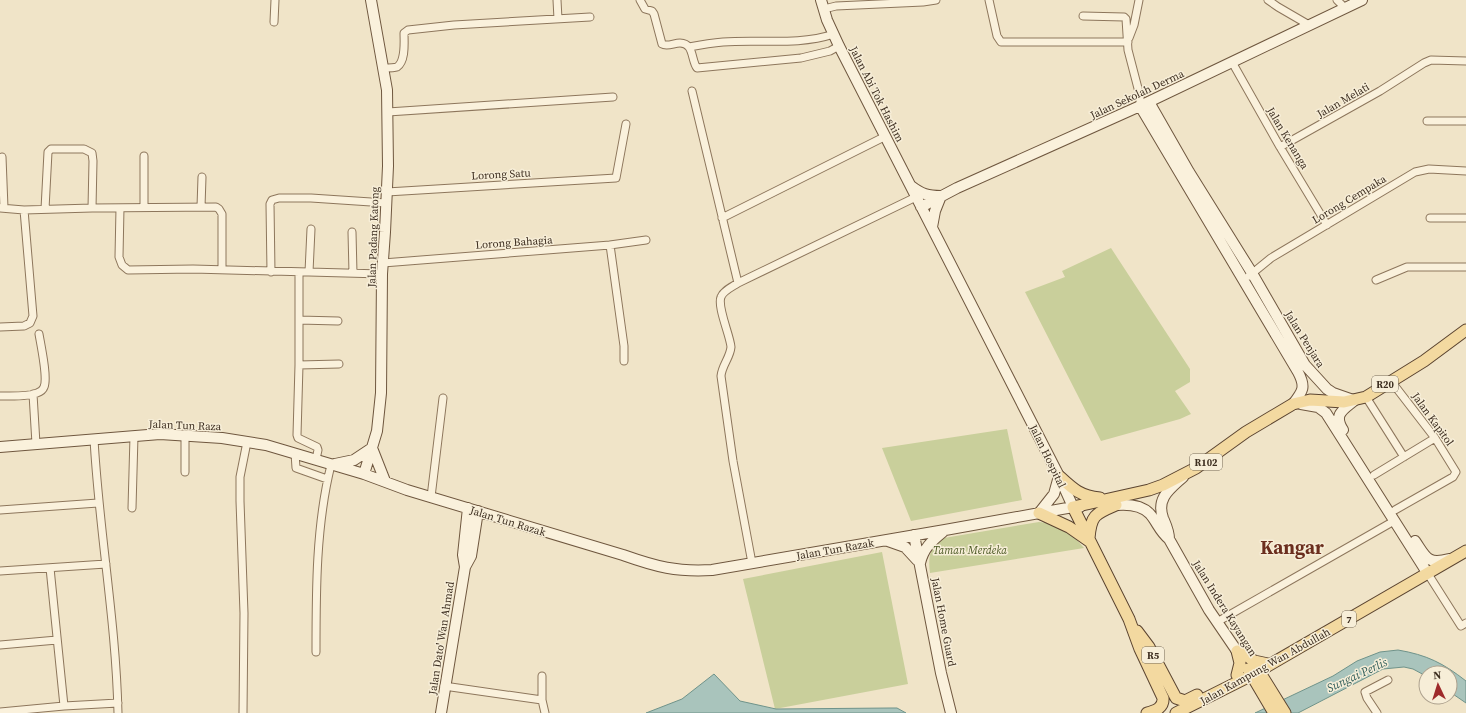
<svg xmlns="http://www.w3.org/2000/svg" width="1466" height="713" font-family="'Source Serif 4',serif">
	<style>
		.green { fill: #c9cf9b }
		.water { fill: #a9c4bc; stroke: #6f938a }
		.lines { fill: none; stroke-linecap: round; stroke-linejoin: round }
		.street-casing { stroke: #8d765c; stroke-width: 9 }
		.secondary-casing { stroke: #6f573f; stroke-width: 12 }
		.primary-casing { stroke: #5b4430; stroke-width: 13 }
		.street { stroke: #faf1dc; stroke-width: 7 }
		.secondary { stroke: #faf1dc; stroke-width: 10 }
		.primary { stroke: #f3d9a0; stroke-width: 11 }
		.labels { text-anchor: middle; stroke-width: 3; stroke-linejoin: round; paint-order: stroke }
		.shield { fill: #f7eed8; stroke: #756857; stroke-width: 1 }
		.shield-label { font-size: 10px; font-weight: bold; fill: #3d2e20 }
		.street-label { font-size: 11px; fill: #3d2e20; stroke: #f7eed8 }
		.park-label { font-size: 11px; font-style: italic; fill: #4d5a26; stroke: #f7eed8 }
		.water-label { font-size: 12px; font-style: italic; fill: #2f5d5a; stroke: #f7eed8 }
		.town-label { font-size: 19px; font-weight: bold; fill: #6b2e1e; stroke: #f7eed8 }
	</style>
	<rect width="100%" height="100%" fill="#f0e4c8"/>
	<!-- green -->
	<path class="green" d="M 1111,248 L 1190,369 L 1190,382 L 1175,391 L 1191,414 L 1180,419 L 1101,441 L 1025,292 L 1065,277 L 1062,271 Z
		M 1007,429 L 1022,500 L 911,521 L 882,448 Z
		M 1039,522 C 1058,523 1073,534 1084,548 L 930,573 C 928,559 929,544 944,538 Z
		M 882,552 L 908,684 L 775,709 L 743,579 Z"/>
	<!-- water -->
	<path class="water" d="M 1398,650 C 1427,655 1443,663 1466,681 L 1466,703 L 1450,692 L 1450,673 L 1426,673 L 1426,676 L 1413,669 L 1404,667 L 1383,669 L 1298,713 L 1255,713 L 1333,676 L 1357,661 L 1380,652 Z
		M 714,674 L 740,701 L 776,709 L 890,708 L 897,708 L 906,713 L 646,713 L 682,699 Z"/>
	<g class="lines">
		<defs>
			<path id="street" d="M 557,0 L 558,19
				M 640,0 L 645,9 L 652,11 L 654,14 L 662,44 C 667,47 674,43 680,43 C 694,43 691,60 697,68 L 801,58 L 830,51 L 839,46
				M 989,0 L 997,36 L 1001,42 L 1128,42
				M 1268,0 L 1278,7 L 1309,25
				M 1337,0 L 1345,8
				M 824,9 L 836,6 L 923,2 L 936,0
				M 1083,16 L 1124,17 L 1126,19 L 1128,50 L 1140,96 L 1140,106
				M 274,22 L 275,0
				M 1129,38 L 1134,25 L 1139,0
				M 689,47 C 700,45 712,43 723,42 C 761,39 797,46 834,34
				M 1232,62 L 1280,147 L 1327,225
				M 384,68 C 388,68 394,68 397,67 C 406,61 404,42 404,33 L 408,30 L 454,25 L 590,17
				M 692,91 L 738,283
				M 388,112 L 613,97
				M 1427,121 L 1466,121
				M 1280,147 L 1380,91 L 1424,63 L 1431,60 L 1466,61
				M 2,157 L 4,208
				M 387,192 L 616,178 L 626,124
				M 144,207 L 144,156
				M 201,207 L 202,177
				M 0,208 L 24,210 L 92,208 L 216,207 L 219,209 L 222,214 L 222,270
				M 120,208 L 119,257 L 122,265 L 128,270 L 193,269 L 382,274
				M 45,209 L 48,152 L 51,149 L 84,149 L 92,153 L 93,161 L 92,208
				M 722,218 L 886,136
				M 1430,218 L 1466,218
				M 352,232 L 353,273
				M 610,245 L 624,346 L 624,361
				M 383,263 L 610,245 L 646,240
				M 271,272 L 270,204 L 272,200 L 279,198 L 311,198 L 386,203
				M 299,272 L 299,365 L 297,435 L 298,438 L 317,447 L 318,450 L 316,459
				M 309,272 L 311,229
				M 1249,276 L 1271,258 L 1415,172 L 1429,169 L 1466,171
				M 1376,280 L 1407,267 L 1466,267
				M 299,320 L 338,321
				M 0,327 L 24,326 L 30,323 L 33,316 L 24,210
				M 299,365 L 339,364
				M 1391,381 L 1435,438 L 1456,472 L 1453,477 L 1395,510
				M 33,394 L 36,444
				M 0,396 C 10,396 28,397 37,393 C 40,392 43,390 44,387 C 48,378 41,346 39,334
				M 1366,397 L 1404,457
				M 94,439 C 99,531 116,621 118,713
				M 295,453 L 296,468 L 327,479
				M 185,472 L 185,435
				M 1374,475 L 1435,438
				M 431,497 L 443,398
				M 132,508 L 134,436
				M 0,510 L 98,503
				M 752,563 L 733,461 L 721,376 C 722,365 730,358 731,347 C 730,335 717,307 721,297 C 723,291 732,287 738,283 L 916,197
				M 50,568 L 64,706
				M 0,571 L 106,564
				M 1428,574 L 1461,626 L 1466,623
				M 1217,622 L 1394,521
				M 0,645 L 57,640
				M 316,652 C 316,590 316,525 331,465
				M 542,676 L 542,700
				M 444,686 L 542,700 L 545,713
				M 0,712 L 64,706 L 118,703
				M 243,713 L 244,613 L 240,501 L 240,477 L 247,442
				M 1377,713 L 1367,698 L 1365,692 L 1388,680"/>
			<path id="secondary" d="M 821,0 L 827,20 L 839,46 L 1059,476 L 1073,507
				M 1149,102 L 1189,172 L 1252,273 L 1305,365 L 1327,389 L 1333,393 L 1353,400
				M 1140,106 L 1298,372 C 1306,387 1303,391 1293,404
				M 911,186 C 921,194 928,196 941,196
				M 921,207 L 957,188 L 1140,106 L 1362,0
				M 932,227 L 935,211 L 941,196
				M 1301,404 L 1318,407 L 1326,413 L 1428,574
				M 1343,430 C 1333,414 1343,410 1355,400
				M 0,447 L 160,434 L 222,438 L 266,445 L 364,474 L 407,490 L 623,555 C 657,567 676,572 712,570 L 945,530 L 1073,507 L 1080,507
				M 372,448 L 385,481
				M 335,464 L 354,460 L 372,448
				M 364,474 L 377,431 L 381,393 L 382,274 L 385,232 L 388,166 L 387,90 L 371,0
				M 1108,506 C 1121,504 1140,503 1150,514 C 1157,522 1160,532 1169,539 L 1209,610 L 1241,657
				M 1039,513 L 1054,494 L 1059,476
				M 914,535 L 941,673 L 951,713
				M 1169,539 C 1169,531 1166,525 1163,518 C 1156,498 1170,489 1183,477
				M 888,541 L 905,547 L 917,560
				M 1415,541 C 1426,557 1427,565 1449,559
				M 920,563 C 924,547 932,541 944,531
				M 465,567 L 471,556 L 478,511
				M 441,713 L 465,567 L 463,555 L 468,508"/>
			<path id="primary" d="M 1059,476 C 1073,489 1080,496 1100,498
				M 1039,513 L 1069,527 L 1089,541
				M 1089,538 C 1091,515 1095,514 1116,505
				M 1137,631 L 1149,647 L 1176,698 L 1185,701 L 1197,695
				M 1248,669 L 1274,713
				M 1252,669 L 1259,671 L 1285,713
				M 1237,675 L 1240,663 L 1237,651 L 1240,651 L 1254,661 L 1268,664
				M 1147,713 C 1155,711 1164,708 1163,698 L 1140,649 L 1129,619 L 1073,507 L 1149,490 L 1163,485 L 1196,468 L 1246,432 L 1293,404 L 1310,400 L 1344,402 L 1366,397 L 1424,361 L 1466,330
				M 1176,713 L 1252,675 L 1466,551"/>
		</defs>
		<!-- street casing -->
		<use href="#street" class="street-casing"/>
		<!-- secondary casing -->
		<use href="#secondary" class="secondary-casing"/>
		<!-- primary casing -->
		<use href="#primary" class="primary-casing"/>
		<!-- street -->
		<use href="#street" class="street"/>
		<!-- secondary -->
		<use href="#secondary" class="secondary"/>
		<!-- primary -->
		<use href="#primary" class="primary"/>
	</g>
	<g class="labels">
		<!-- shield labels -->
		<g class="shield">
			<rect x="1372" y="376" width="26" height="16" rx="3"/>
			<rect x="1190" y="454" width="32" height="16" rx="3"/>
			<rect x="1342" y="611" width="14" height="16" rx="3"/>
			<rect x="1142" y="647" width="22" height="16" rx="3"/>
		</g>
		<g class="shield-label">
			<text x="1385" y="388">R20</text>
			<text x="1206" y="466">R102</text>
			<text x="1349" y="623">7</text>
			<text x="1153" y="659">R5</text>
		</g>
		<!-- street labels -->
		<g class="street-label">
			<text transform="translate(877 94) rotate(63)" y="4">Jalan Abi Tok Hashim</text>
			<text transform="translate(1137 94) rotate(-25)" y="4">Jalan Sekolah Derma</text>
			<text transform="translate(1343 100) rotate(-30)" y="4">Jalan Melati</text>
			<text transform="translate(1288 138) rotate(59)" y="4">Jalan Kenanga</text>
			<text transform="translate(501 174) rotate(-3)" y="4">Lorong Satu</text>
			<text transform="translate(1349 199) rotate(-31)" y="4">Lorong Cempaka</text>
			<text transform="translate(373 237) rotate(-88)" y="4">Jalan Padang Katong</text>
			<text transform="translate(514 242) rotate(-4)" y="4">Lorong Bahagia</text>
			<text transform="translate(1305 339) rotate(58)" y="4">Jalan Penjara</text>
			<text transform="translate(1433 419) rotate(54)" y="4">Jalan Kapitol</text>
			<text transform="translate(185 425) rotate(2)" y="4">Jalan Tun Raza</text>
			<text transform="translate(1048 456) rotate(64)" y="4">Jalan Hospital</text>
			<text transform="translate(508 521) rotate(17)" y="4">Jalan Tun Razak</text>
			<text transform="translate(835 549) rotate(-10)" y="4">Jalan Tun Razak</text>
			<text transform="translate(1225 608) rotate(58)" y="4">Jalan Indera Kayangan</text>
			<text transform="translate(944 622) rotate(79)" y="4">Jalan Home Guard</text>
			<text transform="translate(441 638) rotate(-81)" y="4">Jalan Dato' Wan Ahmad</text>
			<text transform="translate(1265 666) rotate(-29)" y="4">Jalan Kampung Wan Abdullah</text>
		</g>
		<!-- park labels -->
		<g class="park-label">
			<text x="970" y="554">Taman Merdeka</text>
		</g>
		<!-- water labels -->
		<g class="water-label">
			<text transform="translate(1357 675) rotate(-25)" y="4">Sungai Perlis</text>
		</g>
		<!-- town labels -->
		<g class="town-label">
			<text x="1292" y="554">Kangar</text>
		</g>
	</g>
	<!-- north arrow -->
	<g transform="translate(1438 685) rotate(356)"><circle r="19" fill="#f7eed8" stroke="#ada18e"/>
	<path d="M0-3L7 15L0 10L-7 15Z" fill="#9e2a2b"/>
	<text y="-6" font-size="11" font-weight="bold" text-anchor="middle" fill="#3d2e20">N</text>
	</g>
</svg>
